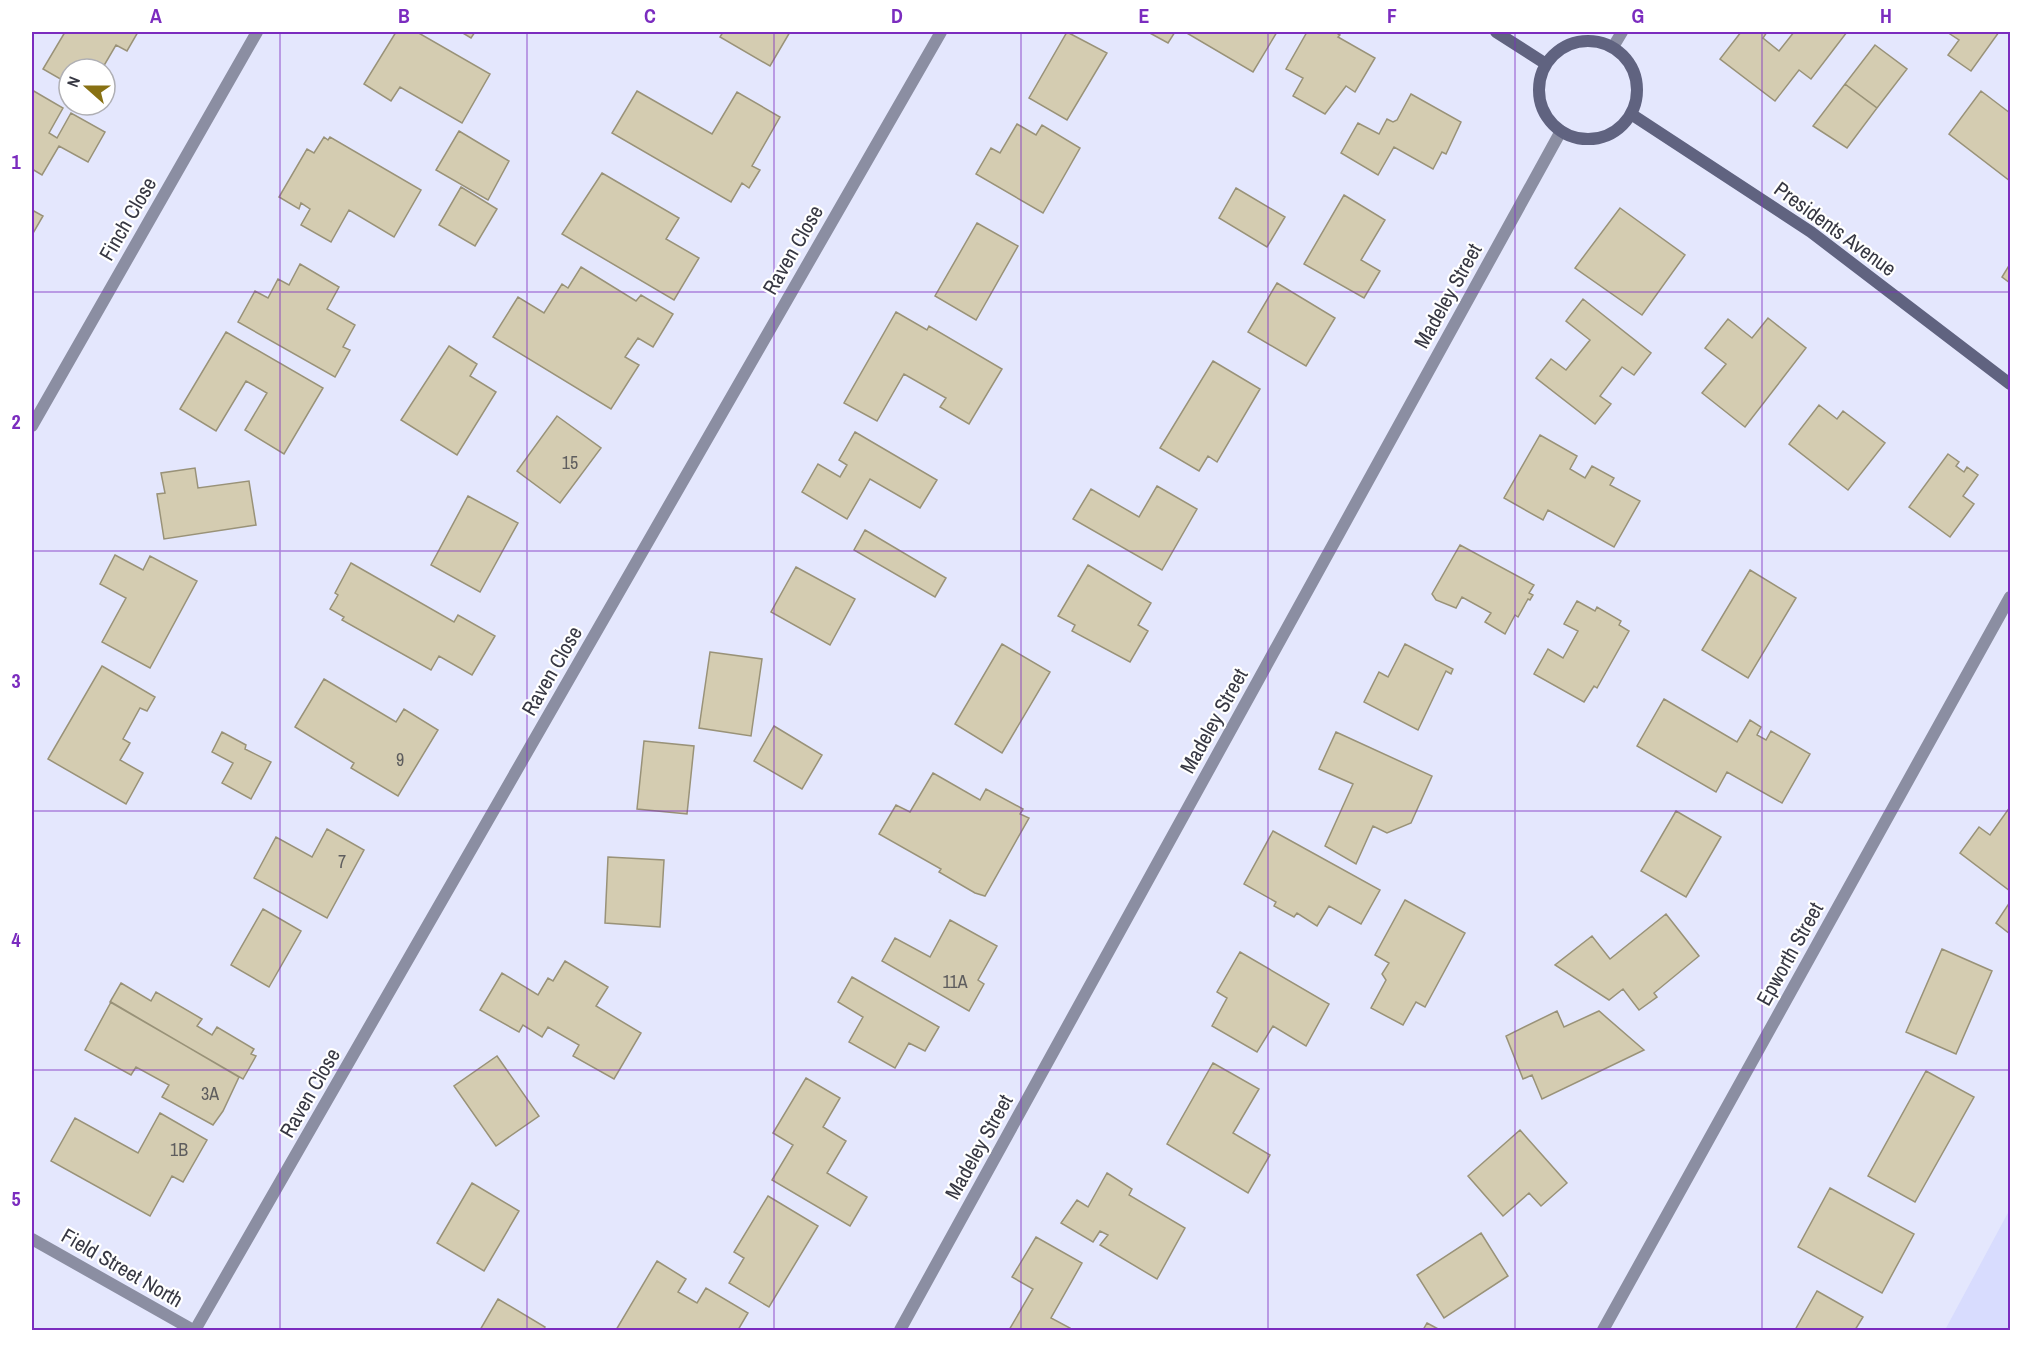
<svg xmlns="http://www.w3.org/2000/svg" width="2042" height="1362" font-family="'Archivo Narrow',sans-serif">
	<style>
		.built { fill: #d8dcfe }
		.building { fill: #d4ccb1; stroke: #999278; stroke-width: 1.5 }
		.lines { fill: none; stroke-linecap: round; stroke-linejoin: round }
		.street { stroke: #8b8ea2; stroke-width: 12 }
		.secondary { stroke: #606380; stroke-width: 12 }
		.grid { fill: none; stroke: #7b2cbf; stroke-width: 1.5; stroke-opacity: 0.55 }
		.labels { text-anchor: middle; stroke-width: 4.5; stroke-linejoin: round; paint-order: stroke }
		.number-label { font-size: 18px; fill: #5e5d5e }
		.street-label { font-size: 21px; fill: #373843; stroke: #fff }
		.neatline { fill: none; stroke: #7b2cbf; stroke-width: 2 }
		.grid-label { font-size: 20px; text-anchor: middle; font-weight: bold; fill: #7b2cbf }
	</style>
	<rect width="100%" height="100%" fill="#e4e7fd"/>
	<!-- built -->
	<path class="built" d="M 2010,1209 L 2010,1330 L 1945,1330 Z"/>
	<!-- building -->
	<path class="building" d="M 65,32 L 138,32 L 127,51 L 116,45 L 102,69 L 69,69 L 69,84 L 43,69 Z
		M 396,32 L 417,32 L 490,74 L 462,123 L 400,87 L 391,101 L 364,84 Z
		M 461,32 L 475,32 L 471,38 Z
		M 723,32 L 790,32 L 770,66 L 720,37 Z
		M 1067,32 L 1107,53 L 1067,120 L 1029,98 Z
		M 1148,32 L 1175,32 L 1168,43 Z
		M 1185,32 L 1277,32 L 1253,72 Z
		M 1307,32 L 1335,32 L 1340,35 L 1338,37 L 1375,58 L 1355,92 L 1346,86 L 1325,114 L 1293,96 L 1303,78 L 1286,69 Z
		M 1741,32 L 1767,32 L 1763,38 L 1779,51 L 1794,32 L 1847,32 L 1811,79 L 1799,70 L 1775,101 L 1720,59 Z
		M 1947,32 L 1999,32 L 1971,71 L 1948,55 L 1959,40 Z
		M 1875,45 L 1907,69 L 1877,108 L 1845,84 Z
		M 1845,84 L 1877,108 L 1847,148 L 1813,126 Z
		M 32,90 L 63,108 L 49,133 L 57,138 L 71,113 L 105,132 L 88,162 L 59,146 L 42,175 L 32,169 Z
		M 637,91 L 712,134 L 737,92 L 780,117 L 752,166 L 760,170 L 749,188 L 742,183 L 731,202 L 612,133 Z
		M 1981,91 L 2010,113 L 2010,181 L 1949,134 Z
		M 1411,94 L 1461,122 L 1446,154 L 1442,152 L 1433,169 L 1394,147 L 1378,175 L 1341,153 L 1358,123 L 1379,134 L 1387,119 L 1393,122 L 1397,120 Z
		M 1017,124 L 1036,135 L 1042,125 L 1080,148 L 1043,213 L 976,174 L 991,148 L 1000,153 Z
		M 459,131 L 509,161 L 488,200 L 436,170 Z
		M 324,137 L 328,140 L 330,137 L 421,190 L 394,237 L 349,210 L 331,242 L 301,225 L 310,209 L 301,203 L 299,209 L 279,197 L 307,149 L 314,153 Z
		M 602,173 L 679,218 L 666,239 L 699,258 L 674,300 L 562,234 Z
		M 461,187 L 497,209 L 475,246 L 439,225 Z
		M 1236,188 L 1285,217 L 1267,247 L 1219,218 Z
		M 1344,195 L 1385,220 L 1361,260 L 1380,271 L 1364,298 L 1304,264 Z
		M 1620,208 L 1685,255 L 1642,315 L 1575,268 Z
		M 32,210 L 43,216 L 32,235 Z
		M 977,223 L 1018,246 L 976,320 L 935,296 Z
		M 300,264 L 339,287 L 327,309 L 355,325 L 343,347 L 350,350 L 335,377 L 238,322 L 255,291 L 268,298 L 278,279 L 289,285 Z
		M 2010,264 L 2010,283 L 2002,277 Z
		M 581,267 L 636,301 L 641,295 L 673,314 L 653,347 L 638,338 L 625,357 L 639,365 L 611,409 L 493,337 L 518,297 L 544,313 L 562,284 L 568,288 Z
		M 1277,283 L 1335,318 L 1306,366 L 1248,332 Z
		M 1583,299 L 1651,353 L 1634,375 L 1622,367 L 1600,396 L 1611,404 L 1595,424 L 1536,378 L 1551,359 L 1566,370 L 1590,340 L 1566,321 Z
		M 896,312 L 927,330 L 929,326 L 1002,369 L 969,424 L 940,407 L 946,398 L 904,374 L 877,421 L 844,403 Z
		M 1768,318 L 1806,348 L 1745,427 L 1702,393 L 1726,364 L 1705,348 L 1728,319 L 1752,338 Z
		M 226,332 L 323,388 L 284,454 L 245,430 L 267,393 L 246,381 L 216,431 L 180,409 Z
		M 449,346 L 477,364 L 470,376 L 496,392 L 457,455 L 401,420 Z
		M 1213,361 L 1260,389 L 1217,462 L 1208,456 L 1199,471 L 1160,448 Z
		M 1819,405 L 1837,419 L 1843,411 L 1885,443 L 1848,490 L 1789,444 Z
		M 557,416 L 601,448 L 560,503 L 517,471 Z
		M 855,432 L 937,480 L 920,508 L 870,479 L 847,519 L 802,492 L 818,464 L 840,477 L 847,465 L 839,460 Z
		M 1540,435 L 1577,456 L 1570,469 L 1585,478 L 1592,466 L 1614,478 L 1610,485 L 1640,501 L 1614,547 L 1548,510 L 1543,520 L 1504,498 Z
		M 1948,454 L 1959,462 L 1956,466 L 1964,472 L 1967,467 L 1978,475 L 1963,496 L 1974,504 L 1950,537 L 1909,507 Z
		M 195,468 L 198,488 L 249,481 L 256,525 L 164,539 L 157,494 L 165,493 L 161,473 Z
		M 1157,486 L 1197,509 L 1162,570 L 1073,519 L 1091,489 L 1139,517 Z
		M 468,496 L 518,523 L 480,592 L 431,565 Z
		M 865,530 L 946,578 L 935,597 L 854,550 Z
		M 1460,545 L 1534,585 L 1529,593 L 1533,595 L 1530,600 L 1528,599 L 1518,617 L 1515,615 L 1505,634 L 1485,622 L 1491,613 L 1462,597 L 1456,608 L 1436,600 L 1432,594 Z
		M 115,555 L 143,570 L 150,556 L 197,581 L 150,668 L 102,642 L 126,598 L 100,584 Z
		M 351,563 L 454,622 L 458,615 L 495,636 L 472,675 L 439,656 L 431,670 L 342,620 L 344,617 L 330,609 L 338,595 L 335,593 Z
		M 1088,565 L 1151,603 L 1138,625 L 1148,631 L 1130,662 L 1072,631 L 1075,625 L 1058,616 Z
		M 796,567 L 855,599 L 830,645 L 771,612 Z
		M 1750,570 L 1796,598 L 1748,678 L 1702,650 Z
		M 1577,601 L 1595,611 L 1597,607 L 1621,621 L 1619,625 L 1629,631 L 1597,688 L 1594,686 L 1584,702 L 1534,674 L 1548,649 L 1563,658 L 1578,631 L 1564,624 Z
		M 1002,644 L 1050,672 L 1002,753 L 955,724 Z
		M 1405,644 L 1453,669 L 1451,674 L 1446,671 L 1418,730 L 1364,702 L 1379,672 L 1388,677 Z
		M 710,652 L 762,659 L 751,736 L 699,728 Z
		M 102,666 L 155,697 L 147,711 L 140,708 L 123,739 L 130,743 L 120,760 L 143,773 L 126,804 L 48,759 Z
		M 324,679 L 396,722 L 404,709 L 438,730 L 398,796 L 351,768 L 354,763 L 295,727 Z
		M 1664,699 L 1737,742 L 1750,720 L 1761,727 L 1757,735 L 1766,740 L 1771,731 L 1810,754 L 1782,803 L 1727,772 L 1716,792 L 1637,746 Z
		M 774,726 L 822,755 L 802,789 L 754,761 Z
		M 222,732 L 246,745 L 245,749 L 271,762 L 251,799 L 222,783 L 233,763 L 212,752 Z
		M 1336,732 L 1432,776 L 1411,823 L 1387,833 L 1373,826 L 1356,864 L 1325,846 L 1353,784 L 1319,769 Z
		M 644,741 L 694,746 L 687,814 L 637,809 Z
		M 933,773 L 980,800 L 986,789 L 1023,809 L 1020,814 L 1029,818 L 985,896 L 975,893 L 939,872 L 941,869 L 879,834 L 896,805 L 910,812 Z
		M 2010,807 L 2010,891 L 1960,853 L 1979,827 L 1990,835 Z
		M 1676,811 L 1721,837 L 1686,897 L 1641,871 Z
		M 327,829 L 364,850 L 327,918 L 254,878 L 276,837 L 312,857 Z
		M 1273,831 L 1380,890 L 1361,924 L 1329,906 L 1317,926 L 1297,913 L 1294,917 L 1274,906 L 1276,902 L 1244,884 Z
		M 608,857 L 664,860 L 660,927 L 605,923 Z
		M 1405,900 L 1465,933 L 1425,1007 L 1416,1002 L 1403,1025 L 1371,1008 L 1386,980 L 1382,974 L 1389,963 L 1375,955 Z
		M 2010,902 L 2010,934 L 1996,923 Z
		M 263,909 L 301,931 L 269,987 L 231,965 Z
		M 1666,914 L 1699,956 L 1654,993 L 1657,997 L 1639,1010 L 1623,989 L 1609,1000 L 1555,965 L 1592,936 L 1610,959 Z
		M 950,920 L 997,946 L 978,980 L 984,984 L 969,1011 L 882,961 L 895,938 L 930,957 Z
		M 1942,949 L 1992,971 L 1956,1054 L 1906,1032 Z
		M 1240,952 L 1329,1004 L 1306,1046 L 1273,1026 L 1257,1052 L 1212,1026 L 1227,998 L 1217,992 Z
		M 565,961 L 608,987 L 596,1006 L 641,1033 L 614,1079 L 573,1056 L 579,1045 L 548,1027 L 542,1037 L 523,1025 L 519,1032 L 480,1010 L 502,973 L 538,995 L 548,978 L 553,981 Z
		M 852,977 L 939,1027 L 925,1051 L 909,1043 L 895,1068 L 849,1042 L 863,1017 L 838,1002 Z
		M 121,983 L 151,1001 L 156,992 L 202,1019 L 197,1026 L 212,1035 L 217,1027 L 254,1049 L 251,1054 L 256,1056 L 243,1079 L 110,1002 Z
		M 111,1002 L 239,1077 L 223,1111 L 213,1125 L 162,1097 L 169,1085 L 136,1067 L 131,1075 L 85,1050 Z
		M 1557,1011 L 1564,1027 L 1599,1011 L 1644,1050 L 1542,1099 L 1532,1075 L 1523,1079 L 1506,1036 Z
		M 497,1056 L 539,1116 L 496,1146 L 454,1086 Z
		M 1213,1063 L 1259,1089 L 1233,1133 L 1270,1155 L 1248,1193 L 1167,1144 Z
		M 1926,1071 L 1974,1097 L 1915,1202 L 1868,1176 Z
		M 806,1078 L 840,1098 L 823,1127 L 846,1141 L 827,1173 L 867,1197 L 850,1226 L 772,1180 L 793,1145 L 773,1133 Z
		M 160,1113 L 207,1140 L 183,1182 L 172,1176 L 150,1216 L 51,1161 L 75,1118 L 138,1153 Z
		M 1520,1130 L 1567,1183 L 1541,1206 L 1529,1193 L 1503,1216 L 1468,1176 Z
		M 1107,1173 L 1132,1189 L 1129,1195 L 1185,1228 L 1157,1279 L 1100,1245 L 1108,1235 L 1100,1231 L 1093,1242 L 1061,1223 L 1077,1200 L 1088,1207 Z
		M 472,1183 L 519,1211 L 484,1271 L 437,1243 Z
		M 1830,1188 L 1914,1234 L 1882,1293 L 1798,1247 Z
		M 768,1196 L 818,1226 L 769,1307 L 729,1283 L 744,1258 L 734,1252 Z
		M 1481,1233 L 1508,1276 L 1444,1318 L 1417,1275 Z
		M 1036,1237 L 1082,1263 L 1051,1318 L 1070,1328 L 1069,1330 L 1009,1330 L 1033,1289 L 1012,1277 Z
		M 657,1261 L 686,1279 L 678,1292 L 697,1303 L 706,1288 L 748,1313 L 738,1330 L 616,1330 Z
		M 1817,1291 L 1863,1317 L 1855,1330 L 1795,1330 Z
		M 498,1299 L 545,1327 L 543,1330 L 480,1330 Z
		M 1427,1323 L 1440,1330 L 1423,1330 Z"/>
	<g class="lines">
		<!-- street -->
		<path class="street" d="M 1613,47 L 1622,32
			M 32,426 L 257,32
			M 32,1239 L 193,1330
			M 195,1330 L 941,32
			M 900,1330 L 1561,131
			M 1603,1330 L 2010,597"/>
		<!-- secondary -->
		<path class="secondary" d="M 1496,32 L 1546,64
			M1539 90a49 49 0 1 1 98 0a49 49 0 1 1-98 0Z
			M 1631,114 L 1811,232 L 2010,384"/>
	</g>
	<!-- grid -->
	<path class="grid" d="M 280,32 L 280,1330M 527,32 L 527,1330M 774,32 L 774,1330M 1021,32 L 1021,1330M 1268,32 L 1268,1330M 1515,32 L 1515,1330M 1762,32 L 1762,1330M 32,292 L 2010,292M 32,551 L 2010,551M 32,811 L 2010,811M 32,1070 L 2010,1070"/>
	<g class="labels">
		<!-- number labels -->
		<g class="number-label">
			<text x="570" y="469">15</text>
			<text x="400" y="766">9</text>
			<text x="342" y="868">7</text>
			<text x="955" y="988">11A</text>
			<text x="210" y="1100">3A</text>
			<text x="179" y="1156">1B</text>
		</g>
		<!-- street labels -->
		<g class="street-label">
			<text transform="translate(128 219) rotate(-60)" y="7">Finch Close</text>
			<text transform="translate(1835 229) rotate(36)" y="7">Presidents Avenue</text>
			<text transform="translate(793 250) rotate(-60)" y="7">Raven Close</text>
			<text transform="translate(1448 296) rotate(-61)" y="7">Madeley Street</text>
			<text transform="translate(552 671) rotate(-60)" y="7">Raven Close</text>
			<text transform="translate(1214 721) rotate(-61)" y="7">Madeley Street</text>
			<text transform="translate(1790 954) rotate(-61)" y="7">Epworth Street</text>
			<text transform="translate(310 1093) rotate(-60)" y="7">Raven Close</text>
			<text transform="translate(979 1147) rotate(-61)" y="7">Madeley Street</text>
			<text transform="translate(122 1268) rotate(30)" y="7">Field Street North</text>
		</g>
	</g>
	<!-- border -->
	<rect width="2042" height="1362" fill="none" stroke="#ffffff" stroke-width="66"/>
	<!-- north arrow -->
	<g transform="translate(87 87) rotate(291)"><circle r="28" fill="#ffffff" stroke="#afafb4" stroke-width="1.5"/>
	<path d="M0-4.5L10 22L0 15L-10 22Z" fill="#887113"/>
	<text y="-9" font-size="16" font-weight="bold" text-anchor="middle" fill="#373843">N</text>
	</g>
	<rect x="33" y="33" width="1976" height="1296" class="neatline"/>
	<g class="grid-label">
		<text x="156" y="23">A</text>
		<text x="404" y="23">B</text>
		<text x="650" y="23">C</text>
		<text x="897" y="23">D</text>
		<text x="1144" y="23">E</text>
		<text x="1392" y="23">F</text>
		<text x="1638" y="23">G</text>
		<text x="1886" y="23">H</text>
		<text x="16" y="169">1</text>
		<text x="16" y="429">2</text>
		<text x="16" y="688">3</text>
		<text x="16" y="947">4</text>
		<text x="16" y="1206">5</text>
	</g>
</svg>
